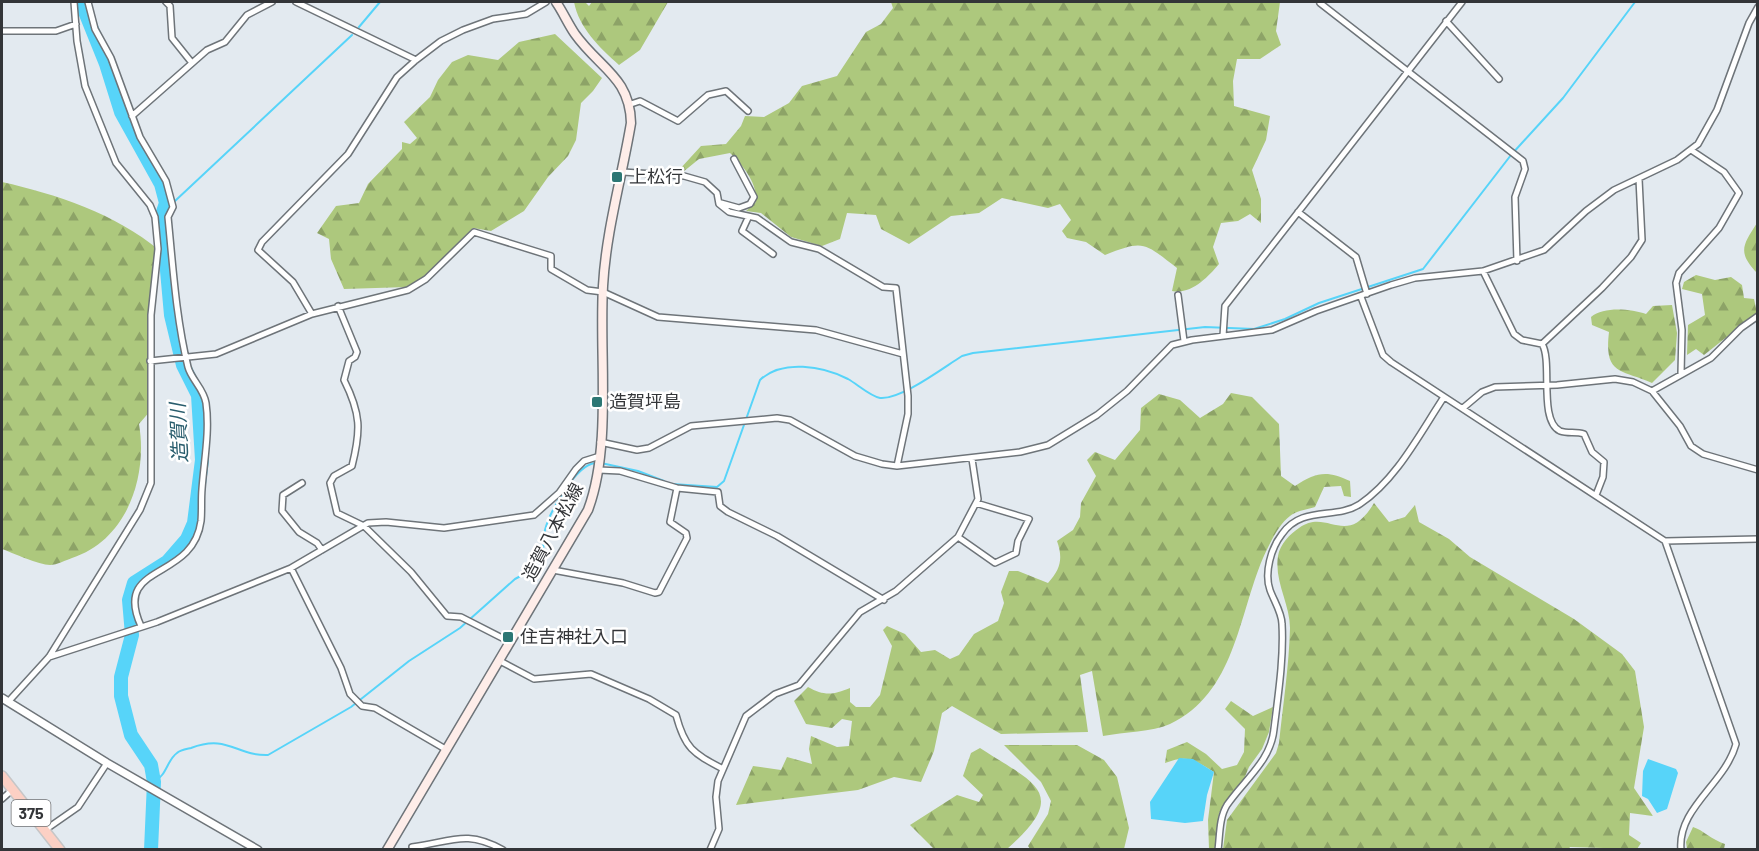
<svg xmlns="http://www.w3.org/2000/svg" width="1759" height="851" font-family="Barlow,'Noto Sans JP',sans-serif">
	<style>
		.forest { fill: url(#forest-firs) }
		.water { fill: #57d4f9 }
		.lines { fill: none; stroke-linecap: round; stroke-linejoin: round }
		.stream { stroke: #57d4f9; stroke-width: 2 }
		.river { stroke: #57d4f9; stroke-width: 14 }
		.minor-casing { stroke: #6e7479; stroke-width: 8 }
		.tertiary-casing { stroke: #6e7479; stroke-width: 10 }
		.secondary-casing { stroke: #6e7479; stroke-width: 11 }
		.trunk-casing { stroke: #c6c6c7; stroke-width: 12 }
		.minor { stroke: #fff; stroke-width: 5 }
		.tertiary { stroke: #fff; stroke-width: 7 }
		.secondary { stroke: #feede9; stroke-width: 8 }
		.trunk { stroke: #fcd0c4; stroke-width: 9 }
		.poi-dot { fill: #2d7774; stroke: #fff; stroke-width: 2 }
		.labels { text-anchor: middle; stroke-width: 5; stroke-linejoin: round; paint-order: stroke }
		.shield { fill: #fff; stroke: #707274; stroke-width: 1.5 }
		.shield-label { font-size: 16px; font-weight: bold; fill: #333538 }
		.poi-label { font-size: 18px; fill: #333538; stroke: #fff; text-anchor: start }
		.street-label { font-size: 18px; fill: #333538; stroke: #fff }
		.water-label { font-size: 20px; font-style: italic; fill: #295d6d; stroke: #fff }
	</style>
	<defs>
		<pattern id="forest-firs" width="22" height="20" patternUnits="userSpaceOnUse" patternTransform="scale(1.5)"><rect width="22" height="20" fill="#adc87d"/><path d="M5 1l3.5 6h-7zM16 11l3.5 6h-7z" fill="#8da367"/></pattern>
	</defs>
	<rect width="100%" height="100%" fill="#e3eaf0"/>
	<!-- forest -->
	<path class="forest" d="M 574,2 L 585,2 L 589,6 L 592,2 L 668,2 L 640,50 L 619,65 C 599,47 579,28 574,2 Z
		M 891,2 L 1280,2 L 1276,31 L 1281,45 L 1260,59 L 1237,59 L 1233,81 L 1234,106 L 1270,116 L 1266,140 L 1252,170 L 1261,199 L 1261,223 L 1250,214 L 1238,221 L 1221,223 L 1213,247 L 1219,264 C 1208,277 1191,295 1172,291 L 1177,268 C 1144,243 1145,239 1105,255 L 1086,242 L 1067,238 L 1062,231 L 1071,220 L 1060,204 L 1048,208 L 1002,198 L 979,213 L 951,216 L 909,244 L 881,229 L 876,215 L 847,213 L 840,239 L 822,246 L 791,237 L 761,213 L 746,211 L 756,202 C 758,184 743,165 730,153 L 699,159 L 683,172 L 679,170 L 701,146 L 726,144 L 741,126 L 745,116 L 764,117 L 789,103 L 802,86 L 837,76 L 866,32 L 881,24 L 893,8 Z
		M 555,34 L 602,78 L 593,91 L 581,103 L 576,140 L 568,156 L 548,177 L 524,211 L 491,231 L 473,228 L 424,277 L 408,287 L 344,289 L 331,259 L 329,239 L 317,233 L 336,206 L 359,203 L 368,184 L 402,149 L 402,142 L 410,144 L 417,138 L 404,122 L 430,97 L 438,80 L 452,62 L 468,55 L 498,60 L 519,42 Z
		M 2,182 C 56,194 116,214 159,250 C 152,302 144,358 151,410 L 139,424 C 148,477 127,540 72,558 C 66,560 57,565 50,565 C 39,565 13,553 2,549 Z
		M 1757,223 L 1757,273 C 1737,252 1743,245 1757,223 Z
		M 1696,275 L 1715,280 L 1731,277 L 1742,285 L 1744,298 L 1754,299 L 1757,313 L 1704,355 L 1696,349 L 1687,355 L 1688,325 L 1705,315 L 1702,294 L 1682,289 L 1684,282 Z
		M 1672,305 L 1677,333 L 1675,360 L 1652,383 C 1620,369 1604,375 1609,332 L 1592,325 L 1591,317 C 1604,306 1631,309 1646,314 L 1653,306 Z
		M 1231,393 L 1252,397 L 1279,424 L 1281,476 L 1295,486 C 1316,472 1327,470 1350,481 L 1351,497 L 1344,496 L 1341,486 L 1324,487 L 1315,507 C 1308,509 1296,511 1290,516 C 1278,525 1269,545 1263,558 C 1238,617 1235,693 1170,724 C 1152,732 1124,732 1103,736 L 1092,671 L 1080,675 L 1088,732 L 1001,734 L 952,706 L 942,713 L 934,751 L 921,782 L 894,777 L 858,790 L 736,805 L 753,766 L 781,770 L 787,757 L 812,764 L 809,749 L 811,736 L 837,747 L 849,746 L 852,721 L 842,719 L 832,728 L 806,724 L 794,701 L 808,687 C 824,696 833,695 850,688 L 850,702 L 856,707 L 870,707 L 880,695 L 892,646 L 883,630 L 887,626 L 905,634 L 921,652 L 935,650 L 950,659 L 959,655 L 974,634 L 998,621 L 1004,603 L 1001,592 L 1009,571 L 1018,571 L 1048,583 C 1061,569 1063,558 1057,541 L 1073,530 L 1080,517 L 1081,503 L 1096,476 L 1087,460 L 1095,452 L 1115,460 L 1140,430 L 1141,408 L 1159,394 L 1180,400 L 1200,418 L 1223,404 Z
		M 1374,503 L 1389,522 L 1405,517 L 1415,505 L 1419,522 L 1449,539 L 1470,557 L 1574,619 L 1622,654 L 1635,671 L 1644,727 L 1634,788 L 1653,816 L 1630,813 L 1629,835 L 1641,843 L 1637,849 L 1570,847 L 1568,850 L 1223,849 L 1227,820 L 1276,753 L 1279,743 C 1283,705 1289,666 1290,628 C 1290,604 1274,581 1278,556 C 1280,544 1290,534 1299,528 C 1328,507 1346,550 1374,503 Z
		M 1231,701 L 1253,716 L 1273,707 L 1269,732 L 1262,749 L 1249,767 L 1241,786 L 1219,813 L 1215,849 L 1209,849 L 1208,820 L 1214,772 C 1194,760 1188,754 1165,763 L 1167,750 L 1187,742 L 1206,754 L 1222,769 L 1237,765 L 1244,752 L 1245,729 L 1225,709 Z
		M 1004,745 L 1077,745 L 1104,760 L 1117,777 L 1129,828 L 1124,849 L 1030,849 L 1028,846 L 1048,814 L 1051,801 L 1041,782 Z
		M 980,748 C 1033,783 1072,792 1007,849 L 934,849 L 910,825 L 957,795 L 979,802 L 983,795 L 963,776 L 971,753 Z
		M 1693,827 C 1703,830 1712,840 1725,844 L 1724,849 L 1687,849 L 1686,842 Z"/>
	<!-- water -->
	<path class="water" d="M 1179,758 L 1193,759 L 1214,772 L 1207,795 L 1203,821 L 1185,823 L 1151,819 L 1150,802 Z
		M 1648,759 L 1676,769 L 1678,773 L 1667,809 L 1657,813 L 1648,799 L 1642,796 L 1643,771 Z"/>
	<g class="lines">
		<!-- stream -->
		<path class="stream" d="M 359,27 L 380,2
			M 175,201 L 352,35
			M 164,211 L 169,206
			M 601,463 L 638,471 L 664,481
			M 672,484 L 717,487 L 724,481 L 760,380 C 782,359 823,366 848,379 C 857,384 870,396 880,398 C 901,400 944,367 962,356 L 973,353 L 1205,327 L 1254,329 L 1285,319 L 1319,303 L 1423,269 L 1511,155 L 1563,98 L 1635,2
			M 154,782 C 167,775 167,760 177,753 C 180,750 187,749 191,748 C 228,734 236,756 268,755 L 351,707 L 409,661 L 460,628 L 515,579 L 543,564 C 543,553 543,540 545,530 C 550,511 576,465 595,463"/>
		<!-- river -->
		<path class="river" d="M 81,2 L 106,64 L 121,112 L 161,184 L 166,203 L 162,215 L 171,315 L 183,365 L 198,395 L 202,460 L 194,523 L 187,539 L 167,562 L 134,583 L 129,600 L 132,635 L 121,677 L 121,696 L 131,735 L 151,765 L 154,782 L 151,850"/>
		<defs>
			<path id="minor" d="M 88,2 L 95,29 L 111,58 L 140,137 L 166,181 L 173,207 L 168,217 C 173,267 176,318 188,367 C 191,379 204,389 206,403 C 210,431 204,461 202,489 C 201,500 202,511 201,521 C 193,582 112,562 141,626
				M 166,2 L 170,6 L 172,38 L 192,63
				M 296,2 L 416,60
				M 1321,2 L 1320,3 L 1523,161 L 1525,169 L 1515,197 L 1517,261
				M 1446,21 L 1499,79
				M 2,31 L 56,31 L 76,24
				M 631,104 L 640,101 L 678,121 L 708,95 L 726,91 L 748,111
				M 132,116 L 207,50 L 225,42 L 247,15 L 272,2
				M 623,172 L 684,176 L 705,182 L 717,193 L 719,204 L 729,212 L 757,218 L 791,242 L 819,249 L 883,287 L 896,288 L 908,396 L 908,414 L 897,466
				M 721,203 L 739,208 L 750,204 L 754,197 L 734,159
				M 1298,212 L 1356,257 L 1367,294
				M 748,218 L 742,231 L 773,254
				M 1483,271 L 1514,334 L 1522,340 L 1542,344 C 1553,361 1538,420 1560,431 C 1568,434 1576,431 1584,434 L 1592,452 L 1604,462 L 1603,477 L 1596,495
				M 1178,295 L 1184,341
				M 1361,297 L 1383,355 L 1391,362 L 1665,541 L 1736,744 C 1725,784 1677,808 1681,850
				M 338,306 L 357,352 L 355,357 L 349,361 L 344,380 C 361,414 361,430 352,466 L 334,476 L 330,483 L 337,513 L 364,526 L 411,572 L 447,616 L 461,617 L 510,642
				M 312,314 L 293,282 L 258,250 L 262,242 L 348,154 L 397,77 L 416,60 L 441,41 L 463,30 L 493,19 L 526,14 L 546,2
				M 1223,336 L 1225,306 L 1462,2
				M 1542,344 L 1602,288 L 1631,257 L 1642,240 L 1639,179
				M 150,361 L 216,354 L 312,314 L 408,290 L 426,279 L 474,232 L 551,256 L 551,269 L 587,290 L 603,292 L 658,317 L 816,330 L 903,354
				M 1681,374 L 1682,330 L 1676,283 L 1679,273 L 1719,228 L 1739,193 L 1724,172 L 1691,150
				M 1652,391 L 1711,358 L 1741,328 L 1758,316
				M 1463,408 L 1482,392 L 1495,387 L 1557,385 L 1615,379 L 1633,382 L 1652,391 L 1680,426 L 1691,446 L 1703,454 L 1758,470
				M 600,442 L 637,450 L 649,448 L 691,426 L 777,418 L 790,420 L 855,456 L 882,464 L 897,466 L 1020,452 L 1048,445 L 1097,415 L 1127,391 L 1172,345 L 1192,340 L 1272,330 L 1316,311 L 1391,285 L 1415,278 L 1483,271 L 1544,250 L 1586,211 L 1614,190 L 1677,160 L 1698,144 L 1717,110 L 1749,23 L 1758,7
				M 599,470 L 620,471 L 677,488 L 718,492 L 720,506 L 728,512 L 777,536 L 884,600
				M 302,483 L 283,495 L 282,511 L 299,532 L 317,543 L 322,550
				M 958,537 L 995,563 L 1016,553 L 1018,541 L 1029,519 L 976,503
				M 1665,541 L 1758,539
				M 291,568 L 341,668 L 350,694 L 362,706 L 375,708 L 447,750
				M 553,570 L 623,583 L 655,593 L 659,592 L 687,538 L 686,533 L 670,522 L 677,488
				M 49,657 L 157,622 L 291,568 L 368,523 L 386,522 L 444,528 L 534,515 L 559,493 L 576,469 L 584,461 L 600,456
				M 500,661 L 534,679 L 591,674 L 649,699 L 676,715 C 685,749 693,753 723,769
				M 8,702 L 49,657 L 140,510 L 151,483 L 151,315 L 158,249 L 155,217 L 150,205 L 116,163 L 85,86 L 77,41 L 74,2
				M 2,799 L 12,790
				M 45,830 L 78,807 L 107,763
				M 412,847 C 451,842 466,829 503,850
				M 710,850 L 719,829 L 716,797 L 718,781 L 746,716 L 775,694 L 799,685 L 860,612 L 896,591 L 958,537 L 978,499 L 972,459
				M 1218,850 C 1220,835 1219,818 1227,805 C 1244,780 1271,761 1274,729 C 1278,696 1284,658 1282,624 C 1282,613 1274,601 1270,590 C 1264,573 1271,548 1282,534 C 1302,505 1336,520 1360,504 C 1397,479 1420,433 1444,397"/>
			<path id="tertiary" d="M 2,698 L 107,763 L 258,850"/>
			<path id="secondary" d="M 387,850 L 588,510 C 612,446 599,355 603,286 C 606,231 622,177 631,123 C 630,77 599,68 575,34 C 568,24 563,12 556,2"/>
			<path id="trunk" d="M 2,776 L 60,850"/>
		</defs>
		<!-- minor casing -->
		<use href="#minor" class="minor-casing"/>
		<!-- tertiary casing -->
		<use href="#tertiary" class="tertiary-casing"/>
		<!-- secondary casing -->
		<use href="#secondary" class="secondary-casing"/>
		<!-- trunk casing -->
		<use href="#trunk" class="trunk-casing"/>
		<!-- minor -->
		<use href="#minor" class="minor"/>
		<!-- tertiary -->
		<use href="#tertiary" class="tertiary"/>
		<!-- secondary -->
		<use href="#secondary" class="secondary"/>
		<!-- trunk -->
		<use href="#trunk" class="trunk"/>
	</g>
	<!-- markers -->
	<g class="poi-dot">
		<rect x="611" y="171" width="12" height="12" rx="3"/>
		<rect x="591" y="396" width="12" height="12" rx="3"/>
		<rect x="502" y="631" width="12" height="12" rx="3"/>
	</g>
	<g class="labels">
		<!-- shield labels -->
		<rect class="shield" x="11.5" y="800" width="39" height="26" rx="4.5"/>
		<g class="shield-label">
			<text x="31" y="819">375</text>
		</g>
		<!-- poi labels -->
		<g class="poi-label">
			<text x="629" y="183">上松行</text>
			<text x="609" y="408">造賀坪島</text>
			<text x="520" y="643">住吉神社入口</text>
		</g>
		<!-- street labels -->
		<g class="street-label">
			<text transform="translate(553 532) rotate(-62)" y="6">造賀八本松線</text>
		</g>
		<!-- water labels -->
		<g class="water-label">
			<text transform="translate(179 433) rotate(-93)" y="7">造賀川</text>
		</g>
	</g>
	<!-- border -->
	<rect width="1759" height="851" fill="none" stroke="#333538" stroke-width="6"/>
</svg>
